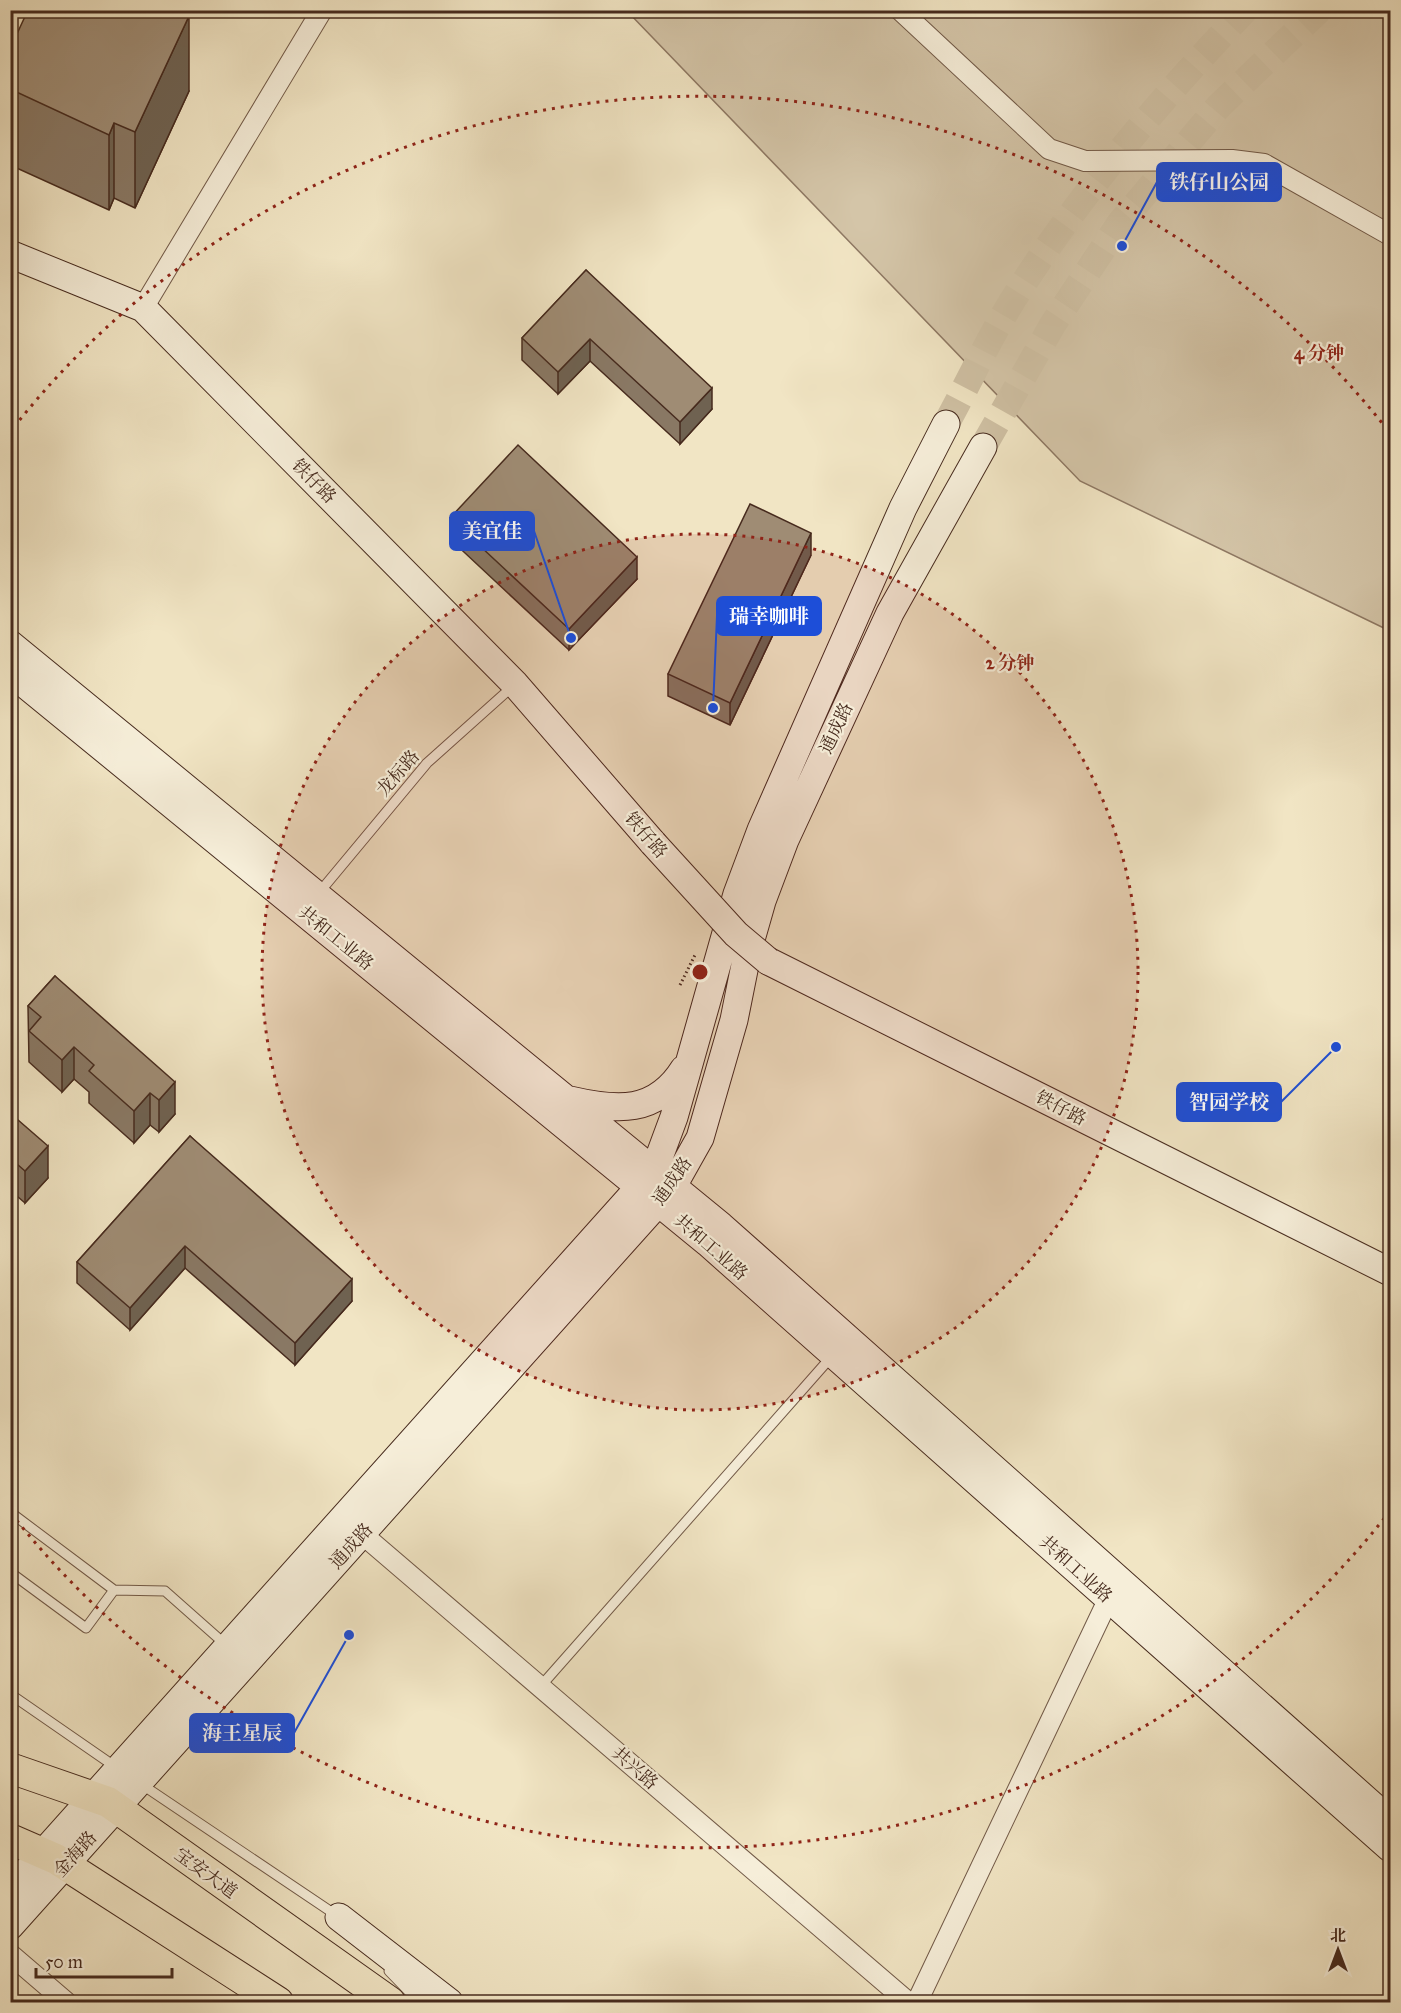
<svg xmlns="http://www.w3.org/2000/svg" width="1401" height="2013" font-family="'IM FELL Great Primer','Noto Serif SC',serif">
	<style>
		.green { fill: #d4c5a8; stroke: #8e7863; stroke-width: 1.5 }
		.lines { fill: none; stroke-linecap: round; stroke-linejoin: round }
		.secondary-tunnel { stroke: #cfc0a3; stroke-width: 27; stroke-dasharray: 27 14; stroke-linecap: butt }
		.lane-casing { stroke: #725a48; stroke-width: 11 }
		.street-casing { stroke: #725a48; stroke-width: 22 }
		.secondary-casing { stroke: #472b1e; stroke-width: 29 }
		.primary-casing { stroke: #472b1e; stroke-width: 32 }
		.path { stroke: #472b1e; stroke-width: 3; stroke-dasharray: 1.5 3; stroke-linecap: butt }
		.lane { stroke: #f6eed9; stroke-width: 9 }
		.street { stroke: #f6eed9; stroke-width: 20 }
		.secondary { stroke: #f6eed9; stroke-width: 27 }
		.primary { stroke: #f1e5c4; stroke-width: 30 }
		.secondary-bridge-casing { stroke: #472b1e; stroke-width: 29; stroke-linecap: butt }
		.secondary-bridge { stroke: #f6eed9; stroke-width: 27 }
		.wall { fill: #897864; stroke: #472b1e; stroke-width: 1.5 }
		.shaded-wall { fill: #6f6251; stroke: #472b1e; stroke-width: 1.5 }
		.building { fill: #9f8c74; stroke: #472b1e; stroke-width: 1.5 }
		.ring { fill: none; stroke: #8f2418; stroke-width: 3; stroke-dasharray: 3 6 }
		.labels { text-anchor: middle; stroke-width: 4.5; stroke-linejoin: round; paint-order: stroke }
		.street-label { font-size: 18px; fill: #472b1e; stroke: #f6eed9 }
		.centre { fill: #8f2418; stroke: #f6eed9; stroke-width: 3 }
		.ring-label { font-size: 18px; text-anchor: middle; font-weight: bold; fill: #8f2418; stroke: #f6eed9; stroke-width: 4.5; stroke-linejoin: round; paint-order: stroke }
		.leader { fill: none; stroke: #1d4ed8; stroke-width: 2 }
		.callout-dot { fill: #1d4ed8; stroke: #f6eed9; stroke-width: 2 }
		.callout { fill: #1d4ed8; stroke: #1d4ed8; stroke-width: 2 }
		.callout-label { font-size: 20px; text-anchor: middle; font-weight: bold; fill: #fff }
	</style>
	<rect width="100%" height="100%" fill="#f1e5c4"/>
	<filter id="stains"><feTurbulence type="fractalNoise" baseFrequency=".00333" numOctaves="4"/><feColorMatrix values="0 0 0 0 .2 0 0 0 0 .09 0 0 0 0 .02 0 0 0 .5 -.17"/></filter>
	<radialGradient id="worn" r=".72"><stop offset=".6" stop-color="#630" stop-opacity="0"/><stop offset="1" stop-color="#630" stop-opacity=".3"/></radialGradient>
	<!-- green -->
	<path class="green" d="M 627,11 L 1390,11 L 1390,631 L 1080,481 Z"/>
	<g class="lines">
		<!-- secondary-tunnel -->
		<path class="secondary-tunnel" d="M 946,424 C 968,384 987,342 1011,303 C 1077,197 1159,101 1245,10
			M 983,447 L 1053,324 L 1120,223 L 1219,106 L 1319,10"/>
		<defs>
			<path id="lane" d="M 318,894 L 427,763 L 513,686
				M 10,1512 L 114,1590
				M 10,1572 L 86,1628 L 114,1590 L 165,1591 L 226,1645
				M 540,1687 L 832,1356
				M 10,1694 L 117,1768
				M 141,1784 L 336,1915
				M 389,1971 L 419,2002"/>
			<path id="street" d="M 900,10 L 1049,149 L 1085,161 L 1232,160 L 1264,164 L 1390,235
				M 143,308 L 322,10
				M 362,1534 L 908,2002
				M 10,1954 L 66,2002
				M 917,2002 L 1109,1598"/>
			<path id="secondary" d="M 10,254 L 143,308 L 515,684 L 653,843
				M 10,644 L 721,1226 L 1390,1821
				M 10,672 L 708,1243 L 1390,1848
				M 768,961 L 1390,1272
				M 570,1100 C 617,1111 656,1114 684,1069
				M 10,1890 L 654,1171 L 674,1117 L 737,894 L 761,830 L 903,508 L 946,424
				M 339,1917 L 449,2002
				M 10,1926 L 673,1186 L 700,1138 L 734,1020 L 748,950 L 762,901 L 785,840 L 890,613 L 983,447"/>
			<path id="primary" d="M 10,1768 L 108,1802 L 390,2002
				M 10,1839 L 56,1859 L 278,2002"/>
		</defs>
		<!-- lane casing -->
		<use href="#lane" class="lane-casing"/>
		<!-- street casing -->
		<use href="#street" class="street-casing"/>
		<!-- secondary casing -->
		<use href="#secondary" class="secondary-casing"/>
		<!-- primary casing -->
		<use href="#primary" class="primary-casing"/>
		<!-- path -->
		<path class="path" d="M 680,985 L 695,955"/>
		<!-- lane -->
		<use href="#lane" class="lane"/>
		<!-- street -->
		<use href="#street" class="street"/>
		<!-- secondary -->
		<use href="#secondary" class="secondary"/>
		<!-- primary -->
		<use href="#primary" class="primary"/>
		<defs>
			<path id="secondary-bridge" d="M 653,843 L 736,934 L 768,961"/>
		</defs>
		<!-- secondary-bridge casing -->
		<use href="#secondary-bridge" class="secondary-bridge-casing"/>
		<!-- secondary-bridge -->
		<use href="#secondary-bridge" class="secondary-bridge"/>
	</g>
	<!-- wall -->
	<path class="wall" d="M 10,49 L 189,91 L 135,208 L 114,198 L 109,210 L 10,165 Z
		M 586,270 L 712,409 L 680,444 L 590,361 L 558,394 L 522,360 L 522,338 Z
		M 450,518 L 637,579 L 569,650 L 450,539 Z
		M 811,555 L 730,725 L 668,696 L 668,674 Z
		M 55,976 L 175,1114 L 159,1132 L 150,1125 L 134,1143 L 89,1103 L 89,1092 L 74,1079 L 62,1092 L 29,1062 L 28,1006 Z
		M 10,1113 L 48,1178 L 25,1203 L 10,1190 Z
		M 190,1136 L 352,1301 L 295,1365 L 185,1268 L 130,1330 L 77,1283 L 77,1262 Z"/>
	<!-- shaded-wall -->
	<path class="shaded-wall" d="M 189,16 L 189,91 L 135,208 L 135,132 Z
		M 114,123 L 114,198 L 109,210 L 109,135 Z
		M 590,339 L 590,361 L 558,394 L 558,372 Z
		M 712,388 L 712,409 L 680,444 L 680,422 Z
		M 811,533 L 811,555 L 730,725 L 730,703 Z
		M 637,557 L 637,579 L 569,650 L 569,629 Z
		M 74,1047 L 74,1079 L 62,1092 L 62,1060 Z
		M 175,1082 L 175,1114 L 159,1132 L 159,1100 Z
		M 150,1093 L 150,1125 L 134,1143 L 134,1111 Z
		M 48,1146 L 48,1178 L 25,1203 L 25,1171 Z
		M 185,1246 L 185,1268 L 130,1330 L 130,1308 Z
		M 352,1279 L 352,1301 L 295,1365 L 295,1343 Z"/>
	<!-- building -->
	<path class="building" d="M 28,10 L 177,10 L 189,16 L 135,132 L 114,123 L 109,135 L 10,89 L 10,49 Z
		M 586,270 L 712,388 L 680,422 L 590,339 L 558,372 L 522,338 Z
		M 518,445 L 637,557 L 569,629 L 450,518 Z
		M 750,504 L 811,533 L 730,703 L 668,674 Z
		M 55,976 L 175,1082 L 159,1100 L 150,1093 L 134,1111 L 89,1071 L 94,1065 L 74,1047 L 62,1060 L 29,1031 L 41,1017 L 28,1006 Z
		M 10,1113 L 48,1146 L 25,1171 L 10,1158 Z
		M 190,1136 L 352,1279 L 295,1343 L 185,1246 L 130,1308 L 77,1262 Z"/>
	<!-- distance rings -->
	<circle cx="700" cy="972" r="438" fill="#8f2418" fill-opacity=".12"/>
	<g class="ring">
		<circle cx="700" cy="972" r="438"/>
		<path d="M1390 1511A876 876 0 0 1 14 1517M14 427A876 876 0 0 1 1390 433"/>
	</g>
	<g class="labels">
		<!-- street labels -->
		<g class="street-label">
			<text transform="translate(314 481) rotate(45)" y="6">铁仔路</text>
			<text transform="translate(836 728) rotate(-65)" y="6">通成路</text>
			<text transform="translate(398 773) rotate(-49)" y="6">龙标路</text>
			<text transform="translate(646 835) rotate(49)" y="6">铁仔路</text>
			<text transform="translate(336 938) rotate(39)" y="6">共和工业路</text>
			<text transform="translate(1061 1108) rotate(27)" y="6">铁仔路</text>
			<text transform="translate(672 1181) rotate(-55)" y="6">通成路</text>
			<text transform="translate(711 1247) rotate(41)" y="6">共和工业路</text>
			<text transform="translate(351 1546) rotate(-48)" y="6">通成路</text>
			<text transform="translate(1076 1569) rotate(42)" y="6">共和工业路</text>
			<text transform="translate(635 1768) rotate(41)" y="6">共兴路</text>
			<text transform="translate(75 1854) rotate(-48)" y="6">金海路</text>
			<text transform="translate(206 1873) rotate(36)" y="6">宝安大道</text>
		</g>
	</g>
	<circle cx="700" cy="972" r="9" class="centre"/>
	<g class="ring-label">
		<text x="1319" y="359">4 分钟</text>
		<text x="1010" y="669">2 分钟</text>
	</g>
	<!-- callouts -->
	<path class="leader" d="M1122 246L1157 182M571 638L534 531M713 708L717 616M1336 1047L1281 1102M349 1635L294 1733"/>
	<g class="callout-dot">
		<circle cx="1122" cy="246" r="6"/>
		<circle cx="571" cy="638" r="6"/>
		<circle cx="713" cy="708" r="6"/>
		<circle cx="1336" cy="1047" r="6"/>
		<circle cx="349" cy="1635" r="6"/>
	</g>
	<g class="callout">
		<rect x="1157" y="163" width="124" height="38" rx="6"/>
		<rect x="450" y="512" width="84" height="38" rx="6"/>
		<rect x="717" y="597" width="104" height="38" rx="6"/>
		<rect x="1177" y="1083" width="104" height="38" rx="6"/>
		<rect x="190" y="1714" width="104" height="38" rx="6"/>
	</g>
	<g class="callout-label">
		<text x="1219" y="189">铁仔山公园</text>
		<text x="492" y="538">美宜佳</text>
		<text x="769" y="623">瑞幸咖啡</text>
		<text x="1229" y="1109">智园学校</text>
		<text x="242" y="1740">海王星辰</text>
	</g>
	<!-- margin -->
	<rect width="1401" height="2013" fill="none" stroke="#f1e5c4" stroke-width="36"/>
	<rect x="12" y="12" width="1377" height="1989" fill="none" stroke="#472b1e" stroke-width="3"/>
	<rect x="18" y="18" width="1365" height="1977" fill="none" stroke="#472b1e" stroke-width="1.5"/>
	<!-- north arrow -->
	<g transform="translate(1338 1950)" stroke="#f6eed9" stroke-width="4.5" paint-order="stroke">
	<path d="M0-4.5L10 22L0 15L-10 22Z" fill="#472b1e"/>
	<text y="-9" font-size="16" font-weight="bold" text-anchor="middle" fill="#472b1e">北</text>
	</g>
	<!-- scale -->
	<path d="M36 1968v9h136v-9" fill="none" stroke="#472b1e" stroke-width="3"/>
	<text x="45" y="1968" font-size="18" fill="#472b1e" stroke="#f6eed9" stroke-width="4.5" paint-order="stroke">50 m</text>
	<rect width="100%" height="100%" filter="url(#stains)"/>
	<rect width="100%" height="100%" fill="url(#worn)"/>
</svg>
